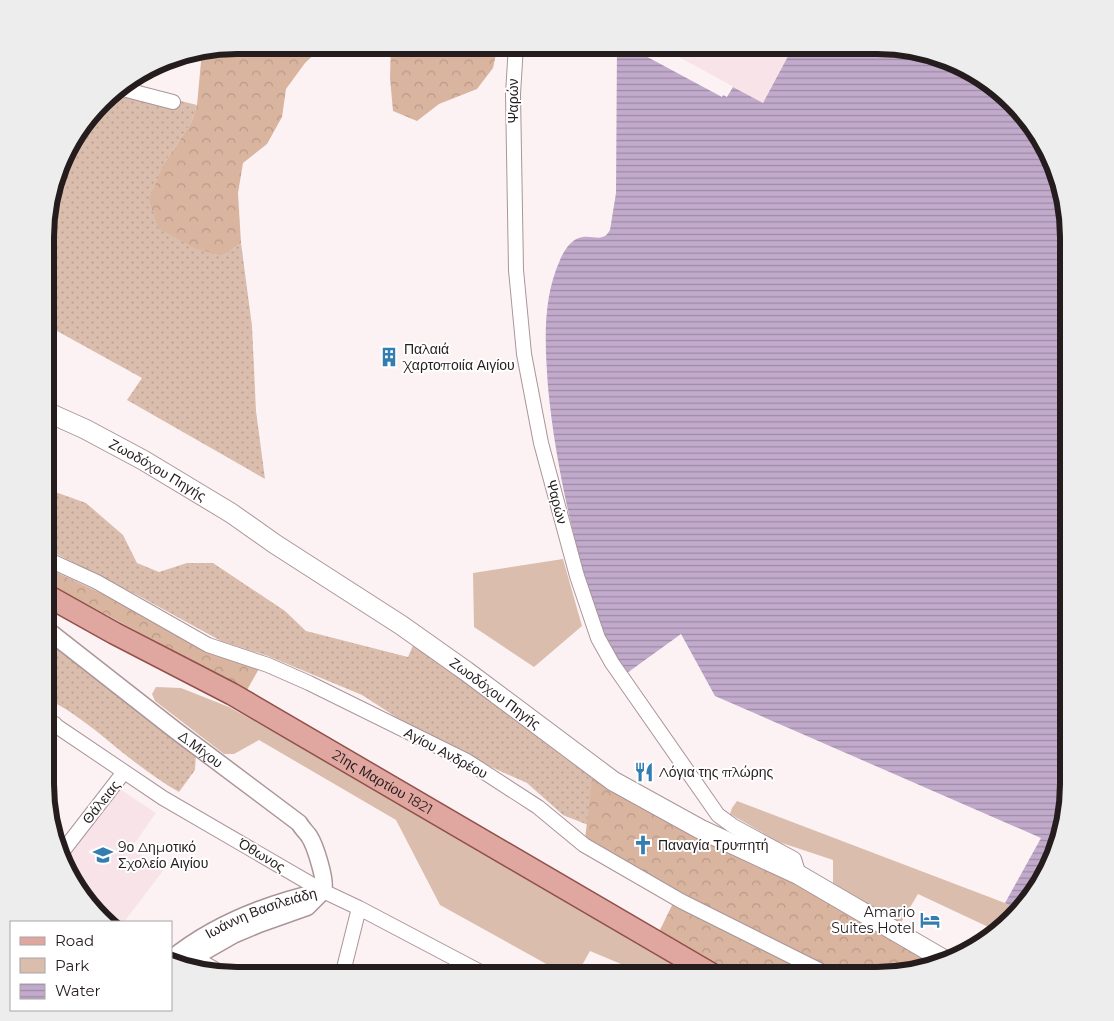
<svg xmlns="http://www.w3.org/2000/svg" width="1114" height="1021" font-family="Montserrat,sans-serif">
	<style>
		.built { fill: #f8e4e8 }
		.grass { fill: url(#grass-dots) }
		.forest { fill: url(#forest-crowns) }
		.park { fill: #dabdac }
		.water { fill: url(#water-rules) }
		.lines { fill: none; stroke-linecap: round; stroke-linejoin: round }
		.minor-casing { stroke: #ab9599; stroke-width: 16 }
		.tertiary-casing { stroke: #ab9599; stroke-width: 19 }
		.secondary-casing { stroke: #ab9599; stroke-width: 21 }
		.primary-casing { stroke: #92504a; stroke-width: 24 }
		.minor { stroke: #fff; stroke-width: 14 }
		.tertiary { stroke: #fff; stroke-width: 16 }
		.secondary { stroke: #fff; stroke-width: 19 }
		.primary { stroke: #e0a7a0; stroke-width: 21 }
		.labels { text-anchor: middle; stroke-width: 4; stroke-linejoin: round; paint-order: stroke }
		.street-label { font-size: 14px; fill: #251c1e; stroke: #fff }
		.poi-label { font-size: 14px; fill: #251c1e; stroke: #fff; text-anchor: start }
		.rim { fill: none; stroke: #251c1e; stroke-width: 6 }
	</style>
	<defs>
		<pattern id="grass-dots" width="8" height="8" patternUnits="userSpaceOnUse" patternTransform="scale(1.25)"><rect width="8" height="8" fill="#dabdac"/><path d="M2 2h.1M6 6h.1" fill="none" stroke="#bba294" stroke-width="1.8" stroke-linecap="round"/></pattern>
		<pattern id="forest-crowns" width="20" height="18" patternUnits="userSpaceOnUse" patternTransform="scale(1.25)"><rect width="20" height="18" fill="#d9b49f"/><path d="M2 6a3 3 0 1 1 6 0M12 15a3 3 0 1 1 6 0" fill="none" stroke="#ba9a88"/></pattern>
		<pattern id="water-rules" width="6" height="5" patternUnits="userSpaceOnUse" patternTransform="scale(1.25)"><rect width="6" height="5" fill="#c1aacb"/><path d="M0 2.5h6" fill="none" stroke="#9d8aa4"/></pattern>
	</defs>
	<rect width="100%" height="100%" fill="#fcf2f4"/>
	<!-- built -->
	<path class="built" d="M 657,45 L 794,45 L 763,103 Z
		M 117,787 L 156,813 L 130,850 L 166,867 L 124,922 L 108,922 L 92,911 L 62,861 Z"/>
	<!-- grass -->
	<path class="grass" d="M 121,86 L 197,105 L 191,123 L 163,165 L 223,256 L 241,243 L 252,326 L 256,411 L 265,479 L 127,400 L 142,378 L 48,326 L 49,199 L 71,140 L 110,92 Z
		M 47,489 L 86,503 L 123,535 L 137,563 L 159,572 L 187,563 L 213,563 L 285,611 L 306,631 L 408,657 L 414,643 L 601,780 L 593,827 L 563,815 L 527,783 L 489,766 L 396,717 L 362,695 L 268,656 L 221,641 L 139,596 L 47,549 Z
		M 46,637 L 196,753 L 195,770 L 179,792 C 149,775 122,752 95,730 C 80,719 64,706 46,699 Z"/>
	<!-- forest -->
	<path class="forest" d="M 236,45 L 324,45 L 305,63 L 286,89 L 282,117 L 267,144 L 243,163 L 238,193 L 241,243 L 223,256 L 194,248 L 158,228 L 149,200 L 163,165 L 191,123 L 197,105 L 202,51 Z
		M 391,45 L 498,45 L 493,68 L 477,89 L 439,104 L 417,121 L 393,111 L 390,78 Z
		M 47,568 L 260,667 L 247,690 L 47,583 Z
		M 593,774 L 793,879 L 940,964 L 890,976 L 727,976 L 659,932 L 678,893 L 585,839 Z"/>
	<!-- park -->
	<path class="park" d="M 563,559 L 582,626 L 534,667 L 474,627 L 473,573 Z
		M 156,687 L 181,688 L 229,707 L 417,812 L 697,976 L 629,976 L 633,969 L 590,951 L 576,976 L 568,976 L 440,905 L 396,820 L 259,740 L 234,754 L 224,754 L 155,701 L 152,694 Z
		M 737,801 L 1005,903 L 1018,910 L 1004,929 L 999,932 L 918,894 L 899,926 L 833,887 L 833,860 L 779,842 L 730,814 L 732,808 Z"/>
	<!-- water -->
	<path class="water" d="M 617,45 L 625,45 L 722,97 L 723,95 L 727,97 L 733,87 L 763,103 L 794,45 L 890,45 L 962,65 L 1022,110 L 1055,163 L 1069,224 L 1069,785 L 1049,869 L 1018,910 L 1005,903 L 1041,838 L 715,696 L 681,634 L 627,673 C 618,660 609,646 602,631 C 590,604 584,572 576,544 C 563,492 553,440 548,387 C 545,344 542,300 560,260 C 564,250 572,238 583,237 C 594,235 603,243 610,230 L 616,193 Z"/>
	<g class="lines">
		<defs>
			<path id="minor" d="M 516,45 L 513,94 L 516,270 L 524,354 L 541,443 L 577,576 L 598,638 L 612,663 L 718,815 L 733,826 L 794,859 L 799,875
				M 119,88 L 173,102
				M 47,559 L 97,582 L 208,645 L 268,665 L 309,683 L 467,761 L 538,807 L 584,845 L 681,901 L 831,976
				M 46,719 L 163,798 L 323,891 L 359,908 L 488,976
				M 46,737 L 55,724
				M 59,856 L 124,772
				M 188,954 L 218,971 L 245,976
				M 342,976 L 359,908"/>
			<g id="tertiary">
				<path id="s1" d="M 46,629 L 175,730 L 299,823 C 302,828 306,832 309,836 C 315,845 327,882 323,891"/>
				<path id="s2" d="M 171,959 C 214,924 269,903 323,891"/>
				<path d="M 187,965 L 205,951 L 233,935 L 259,924 L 307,907 L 323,891"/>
			</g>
			<g id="secondary">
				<path id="s3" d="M 47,412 L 85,429 L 143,460 L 231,513 L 275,544 L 401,625 L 466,671 L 613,781 L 700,829 L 799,875 L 948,962"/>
			</g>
			<g id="primary">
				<path id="s4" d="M 46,595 L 114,633 L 232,694 L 715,976"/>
			</g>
		</defs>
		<!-- minor casing -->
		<use href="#minor" class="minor-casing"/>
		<!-- tertiary casing -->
		<use href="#tertiary" class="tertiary-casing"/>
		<!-- secondary casing -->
		<use href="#secondary" class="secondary-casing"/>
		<!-- primary casing -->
		<use href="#primary" class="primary-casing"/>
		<!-- minor -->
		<use href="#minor" class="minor"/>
		<!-- tertiary -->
		<use href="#tertiary" class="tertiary"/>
		<!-- secondary -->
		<use href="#secondary" class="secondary"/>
		<!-- primary -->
		<use href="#primary" class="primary"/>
	</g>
	<!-- icons -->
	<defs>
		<symbol id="building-bare" viewBox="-9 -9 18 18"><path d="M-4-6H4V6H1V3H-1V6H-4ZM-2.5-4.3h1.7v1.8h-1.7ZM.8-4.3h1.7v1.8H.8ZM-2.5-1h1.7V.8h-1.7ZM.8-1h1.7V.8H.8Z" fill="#337db0" stroke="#fff" stroke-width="2.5" paint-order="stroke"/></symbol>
		<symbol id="restaurant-bare" viewBox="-9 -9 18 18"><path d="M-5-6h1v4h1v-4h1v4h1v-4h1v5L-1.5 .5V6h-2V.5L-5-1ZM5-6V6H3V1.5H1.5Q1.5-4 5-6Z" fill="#337db0" stroke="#fff" stroke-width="2.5" paint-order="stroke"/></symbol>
		<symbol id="church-bare" viewBox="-9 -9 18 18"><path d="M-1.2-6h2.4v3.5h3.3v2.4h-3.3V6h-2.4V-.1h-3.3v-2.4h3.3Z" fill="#337db0" stroke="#fff" stroke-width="2.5" paint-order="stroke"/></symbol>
		<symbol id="school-bare" viewBox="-9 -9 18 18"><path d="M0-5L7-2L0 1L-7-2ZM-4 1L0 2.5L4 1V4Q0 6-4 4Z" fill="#337db0" stroke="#fff" stroke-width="2.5" paint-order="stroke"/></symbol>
		<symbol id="hotel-bare" viewBox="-9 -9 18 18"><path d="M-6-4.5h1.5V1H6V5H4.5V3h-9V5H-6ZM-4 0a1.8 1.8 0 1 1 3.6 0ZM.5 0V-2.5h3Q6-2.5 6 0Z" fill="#337db0" stroke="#fff" stroke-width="2.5" paint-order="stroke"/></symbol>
	</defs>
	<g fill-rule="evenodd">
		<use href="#building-bare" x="375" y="343" width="28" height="28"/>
		<use href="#restaurant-bare" x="630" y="758" width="28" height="28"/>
		<use href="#church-bare" x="629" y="831" width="28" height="28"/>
		<use href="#school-bare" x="89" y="841" width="28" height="28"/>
		<use href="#hotel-bare" x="916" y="906" width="28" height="28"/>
	</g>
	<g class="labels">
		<!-- street labels -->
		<g class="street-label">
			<text transform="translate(513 101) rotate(-90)" y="5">Ψαρών</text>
			<text dy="5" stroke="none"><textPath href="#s3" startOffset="125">Ζωοδόχου Πηγής</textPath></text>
			<text transform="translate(557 502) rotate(75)" y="5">Ψαρών</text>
			<text dy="5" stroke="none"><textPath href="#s3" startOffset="530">Ζωοδόχου Πηγής</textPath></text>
			<text dy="5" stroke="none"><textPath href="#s1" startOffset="196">Δ.Μίχου</textPath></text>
			<text transform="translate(446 753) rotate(28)" y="5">Αγίου Ανδρέου</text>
			<text dy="5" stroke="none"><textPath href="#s4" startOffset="385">21ης Μαρτίου 1821</textPath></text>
			<text transform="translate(101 802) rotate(-52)" y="5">Θάλειας</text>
			<text transform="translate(262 855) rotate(31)" y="5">Όθωνος</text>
			<text dy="5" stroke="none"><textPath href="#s2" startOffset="102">Ιωάννη Βασιλειάδη</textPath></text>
		</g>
		<!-- poi labels -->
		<g class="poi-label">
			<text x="404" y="354">Παλαιά<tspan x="404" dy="16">Χαρτοποιία Αιγίου</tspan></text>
			<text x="659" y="777">Λόγια της πλώρης</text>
			<text x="658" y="850">Παναγία Τρυπητή</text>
			<text x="118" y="852">9ο Δημοτικό<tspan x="118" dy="16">Σχολείο Αιγίου</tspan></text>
			<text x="915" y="917" text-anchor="end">Amario<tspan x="915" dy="16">Suites Hotel</tspan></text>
		</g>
	</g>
	<!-- crop -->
	<path d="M0 0H1114V1021H0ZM237 54H877A183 183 0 0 1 1060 237V784A183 183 0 0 1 877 967H237A183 183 0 0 1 54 784V237A183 183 0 0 1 237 54Z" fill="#eeeded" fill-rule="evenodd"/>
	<path class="rim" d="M237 54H877A183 183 0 0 1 1060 237V784A183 183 0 0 1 877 967H237A183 183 0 0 1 54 784V237A183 183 0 0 1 237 54Z"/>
	<!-- legend -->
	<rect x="10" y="921" width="162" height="90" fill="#ffffff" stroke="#a8a4a5"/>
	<rect x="20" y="937" width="25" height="8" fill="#e0a7a0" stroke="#a8a4a5"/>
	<text x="55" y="946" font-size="15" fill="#251c1e">Road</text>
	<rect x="20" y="958" width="25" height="15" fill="#dabdac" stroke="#a8a4a5"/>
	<text x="55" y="971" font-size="15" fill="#251c1e">Park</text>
	<rect x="20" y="984" width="25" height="15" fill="url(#water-rules)" stroke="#a8a4a5"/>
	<text x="55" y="996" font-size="15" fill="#251c1e">Water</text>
</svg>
